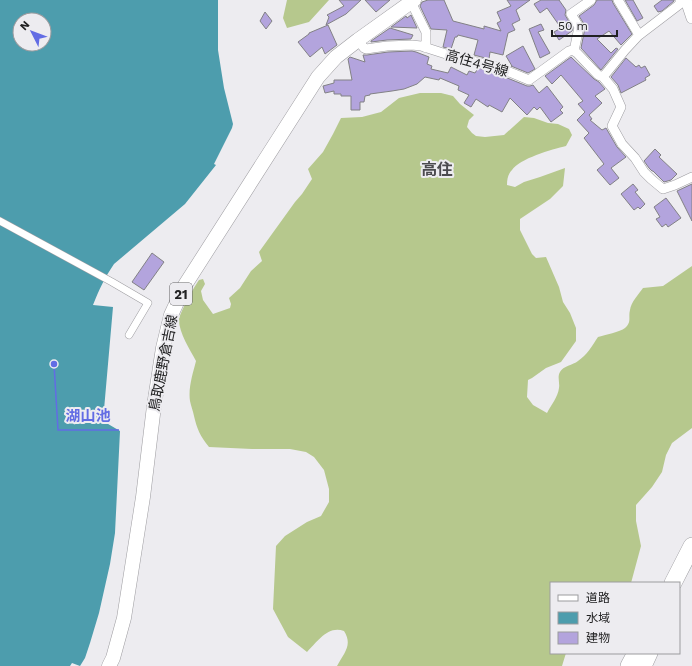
<svg xmlns="http://www.w3.org/2000/svg" width="692" height="666" font-family="'Work Sans','Noto Sans JP',sans-serif">
	<style>
		.forest { fill: #b6c88d }
		.water { fill: #4d9dad; fill-rule: evenodd }
		.building { fill: #b3a4dd; stroke: #828185 }
		.lines { fill: none; stroke-linecap: round; stroke-linejoin: round }
		.pedestrian-casing { stroke: #9e9da1; stroke-width: 8 }
		.minor-casing { stroke: #9e9da1; stroke-width: 10 }
		.tertiary-casing { stroke: #9e9da1; stroke-width: 12 }
		.primary-casing { stroke: #9e9da1; stroke-width: 15 }
		.motorway-casing { stroke: #9e9da1; stroke-width: 18 }
		.pedestrian { stroke: #fff; stroke-width: 7 }
		.minor { stroke: #fff; stroke-width: 9 }
		.tertiary { stroke: #fff; stroke-width: 11 }
		.primary { stroke: #fff; stroke-width: 14 }
		.motorway { stroke: #fff; stroke-width: 17 }
		.labels { text-anchor: middle; stroke-width: 4; stroke-linejoin: round; paint-order: stroke }
		.shield { fill: #edecf0; stroke: #5e5e60; stroke-width: 1 }
		.shield-label { font-size: 13px; font-weight: bold; fill: #212122 }
		.street-label { font-size: 14px; fill: #212122; stroke: #edecf0 }
		.quarter-label { font-size: 16px; font-weight: bold; fill: #4c4b4f; stroke: #edecf0 }
		.leader { fill: none; stroke: #626ce4; stroke-width: 1.5 }
		.callout-dot { fill: #626ce4; stroke: #edecf0; stroke-width: 1.5 }
		.callout-label { font-size: 15px; text-anchor: middle; font-weight: bold; fill: #626ce4; stroke: #edecf0; stroke-width: 4; stroke-linejoin: round; paint-order: stroke }
	</style>
	<rect width="100%" height="100%" fill="#edecf0"/>
	<!-- forest -->
	<path class="forest" d="M 287,0 L 329,0 L 309,22 L 287,28 L 283,18 Z
		M 420,93 L 441,93 L 453,96 L 460,104 L 474,115 L 469,120 L 467,127 L 472,133 L 476,136 L 485,137 L 504,135 L 524,117 L 534,118 L 548,123 L 558,124 L 569,129 L 572,135 L 566,146 C 552,149 519,159 512,170 C 508,174 507,179 507,185 L 515,187 L 524,182 L 540,177 L 565,168 L 563,186 L 550,199 L 520,219 L 520,230 L 532,254 L 536,258 L 546,257 L 559,287 L 563,302 L 570,313 L 576,328 L 576,341 L 561,362 L 546,368 L 532,378 L 528,380 L 527,397 L 533,405 L 547,413 C 551,405 558,397 559,388 C 560,383 557,377 560,372 C 563,366 573,365 578,361 C 587,355 592,346 598,337 C 605,335 620,332 625,328 C 632,322 628,317 630,310 C 631,302 639,294 643,288 L 663,286 L 692,266 L 692,428 L 672,443 L 666,455 L 662,472 L 652,487 L 636,505 L 636,521 L 641,546 L 631,583 L 551,583 L 551,653 L 566,653 L 562,666 L 337,666 C 344,653 353,645 344,631 C 328,625 317,642 307,652 L 288,637 L 273,609 L 276,546 L 285,536 L 307,522 L 321,516 L 329,502 L 329,489 L 324,470 L 314,457 L 306,452 L 290,449 L 252,449 L 209,447 C 200,436 197,429 194,416 C 193,411 191,406 190,401 C 188,388 193,373 196,361 C 190,350 179,333 179,320 C 179,314 194,287 199,280 L 203,279 L 205,284 L 201,291 L 203,300 L 213,314 L 230,308 L 231,304 L 229,298 L 240,288 L 251,271 L 262,261 L 259,252 L 295,202 L 302,194 L 312,179 L 308,169 L 323,152 L 333,134 L 341,118 L 362,117 L 381,112 L 399,98 Z"/>
	<!-- water -->
	<path class="water" d="M 0,0 L 218,0 L 218,50 L 224,88 L 233,124 L 232,128 L 214,164 L 216,165 L 185,204 L 114,264 C 105,277 99,290 93,305 L 113,307 L 103,421 L 120,431 L 115,533 L 110,564 L 99,613 L 90,643 L 85,658 L 80,666 L 72,663 L 70,666 L 0,666 ZM 20,20 L 44,20 L 44,44 L 20,44 Z"/>
	<!-- building -->
	<path class="building" d="M 339,0 L 361,0 L 346,14 L 326,25 L 329,17 L 327,15 L 344,6 Z
		M 365,0 L 390,0 L 376,12 Z
		M 428,0 L 444,0 L 453,21 L 484,29 L 484,26 L 501,31 L 497,23 L 501,21 L 497,12 L 511,6 L 507,0 L 530,0 L 516,10 L 520,20 L 512,24 L 515,30 L 508,33 L 503,55 L 490,52 L 489,59 L 474,55 L 478,40 L 458,35 L 457,37 L 455,37 L 451,49 L 443,47 L 447,30 L 431,29 L 420,6 L 422,2 Z
		M 541,0 L 559,0 L 566,10 L 565,15 L 573,28 L 572,31 L 559,40 L 554,32 L 561,28 L 547,8 L 540,13 L 534,4 Z
		M 597,0 L 612,0 L 613,3 L 632,34 L 621,45 L 609,31 L 597,39 L 611,53 L 616,48 L 618,49 L 601,70 L 581,48 L 585,28 L 584,24 L 579,16 L 594,5 Z
		M 625,0 L 633,0 L 643,18 L 637,21 Z
		M 662,0 L 674,0 L 674,1 L 662,11 L 658,12 L 654,6 Z
		M 265,12 L 272,21 L 266,29 L 260,21 Z
		M 411,15 L 417,28 L 391,27 L 406,16 L 407,18 Z
		M 541,24 L 544,30 L 538,32 L 550,53 L 540,58 L 529,29 Z
		M 328,25 L 337,45 L 325,54 L 322,47 L 310,57 L 298,42 L 309,34 L 309,33 Z
		M 390,28 L 413,35 L 411,39 L 387,40 L 371,42 L 371,41 Z
		M 523,46 L 535,69 L 528,73 L 511,66 L 512,66 L 506,56 Z
		M 412,51 L 416,52 L 429,57 L 427,64 L 432,66 L 431,69 L 448,73 L 451,67 L 467,75 L 469,71 L 475,73 L 478,68 L 495,73 L 527,86 L 530,86 L 533,85 L 539,93 L 547,86 L 563,107 L 560,110 L 563,113 L 551,122 L 540,107 L 537,110 L 534,107 L 527,115 L 510,98 L 502,112 L 489,105 L 488,107 L 476,99 L 471,107 L 464,103 L 469,95 L 458,90 L 459,86 L 440,78 L 439,80 L 425,77 L 417,84 L 404,89 L 392,91 L 370,94 L 370,95 L 365,96 L 364,102 L 360,102 L 360,110 L 351,110 L 351,96 L 341,96 L 341,94 L 334,94 L 334,91 L 325,93 L 323,86 L 334,83 L 334,80 L 352,80 L 348,59 L 350,57 L 365,62 L 363,55 L 367,55 L 388,52 Z
		M 571,57 L 594,79 L 599,82 L 605,89 L 595,96 L 602,103 L 589,115 L 592,119 L 590,120 L 602,130 L 606,128 L 617,147 L 626,157 L 611,168 L 619,178 L 610,185 L 597,170 L 604,164 L 584,138 L 589,133 L 577,120 L 585,112 L 578,104 L 583,101 L 561,75 L 552,84 L 545,76 Z
		M 626,58 L 636,67 L 639,65 L 641,68 L 645,66 L 650,75 L 645,78 L 646,80 L 621,93 L 618,85 L 611,77 Z
		M 655,149 L 661,155 L 659,157 L 677,174 L 671,180 L 664,182 L 653,171 L 652,171 L 649,168 L 644,161 Z
		M 633,184 L 638,190 L 635,192 L 645,204 L 640,209 L 638,207 L 634,210 L 621,194 Z
		M 692,184 L 692,221 L 677,191 Z
		M 666,198 L 681,218 L 668,227 L 666,224 L 662,227 L 656,219 L 660,217 L 654,207 Z
		M 152,253 L 164,262 L 144,290 L 132,282 Z"/>
	<g class="lines">
		<defs>
			<path id="pedestrian" d="M 0,221 L 112,282 L 148,303 L 129,335"/>
			<path id="minor" d="M 618,0 L 639,35
				M 411,2 L 426,32 L 426,48
				M 358,40 L 364,48 L 366,49 L 387,46 L 412,45 L 421,46 L 449,55 L 497,67 L 529,80 L 569,51 L 572,50 L 577,53 L 598,75 L 603,77 L 613,89 L 621,107 L 612,126 L 622,144 L 635,158 L 644,172 L 651,179 L 663,189 L 675,185 L 692,177
				M 574,51 L 579,27 L 571,14 L 591,0
				M 603,77 L 625,50 L 638,36 L 680,4 L 680,0"/>
			<path id="tertiary" d="M 686,0 L 692,18"/>
			<path id="primary" d="M 109,666 L 113,658 L 124,618 L 143,497 L 154,406 L 163,348 L 171,315 L 185,285 L 318,77 L 336,57 L 358,40 L 414,0"/>
			<path id="motorway" d="M 673,583 L 692,546
				M 629,666 L 636,653
				M 643,666 L 649,653"/>
		</defs>
		<!-- pedestrian casing -->
		<use href="#pedestrian" class="pedestrian-casing"/>
		<!-- minor casing -->
		<use href="#minor" class="minor-casing"/>
		<!-- tertiary casing -->
		<use href="#tertiary" class="tertiary-casing"/>
		<!-- primary casing -->
		<use href="#primary" class="primary-casing"/>
		<!-- motorway casing -->
		<use href="#motorway" class="motorway-casing"/>
		<!-- pedestrian -->
		<use href="#pedestrian" class="pedestrian"/>
		<!-- minor -->
		<use href="#minor" class="minor"/>
		<!-- tertiary -->
		<use href="#tertiary" class="tertiary"/>
		<!-- primary -->
		<use href="#primary" class="primary"/>
		<!-- motorway -->
		<use href="#motorway" class="motorway"/>
	</g>
	<g class="labels">
		<!-- shield labels -->
		<rect class="shield" x="170" y="283" width="22" height="22" rx="3"/>
		<g class="shield-label">
			<text x="181" y="299">21</text>
		</g>
		<!-- street labels -->
		<g class="street-label">
			<text transform="translate(477 63) rotate(16)" y="5">高住4号線</text>
			<text transform="translate(163 363) rotate(-79)" y="5">鳥取鹿野倉吉線</text>
		</g>
		<!-- quarter labels -->
		<g class="quarter-label">
			<text x="437" y="175">高住</text>
		</g>
	</g>
	<!-- callouts -->
	<path class="leader" d="M54 364L58 430H119"/>
	<circle class="callout-dot" cx="54" cy="364" r="4"/>
	<g class="callout-label">
		<text x="88" y="421">湖山池</text>
	</g>
	<!-- legend -->
	<rect x="550" y="582" width="130" height="72" fill="#edecf0" stroke="#9b9b9e"/>
	<rect x="558" y="595" width="20" height="6" fill="#ffffff" stroke="#9b9b9e"/>
	<text x="586" y="602" font-size="12" fill="#212122">道路</text>
	<rect x="558" y="612" width="20" height="12" fill="#4d9dad" stroke="#9b9b9e"/>
	<text x="586" y="622" font-size="12" fill="#212122">水域</text>
	<rect x="558" y="632" width="20" height="12" fill="#b3a4dd" stroke="#9b9b9e"/>
	<text x="586" y="642" font-size="12" fill="#212122">建物</text>
	<!-- north arrow -->
	<g transform="translate(32 32) rotate(312)"><circle r="19" fill="#edecf0" stroke="#9b9b9e"/>
	<path d="M0-3L7 15L0 10L-7 15Z" fill="#626ce4"/>
	<text y="-6" font-size="11" font-weight="bold" text-anchor="middle" fill="#212122">N</text>
	</g>
	<!-- scale -->
	<path d="M552 30v6h65v-6" fill="none" stroke="#212122" stroke-width="2"/>
	<text x="558" y="30" font-size="12" fill="#212122" stroke="#edecf0" stroke-width="3" paint-order="stroke">50 m</text>
</svg>
